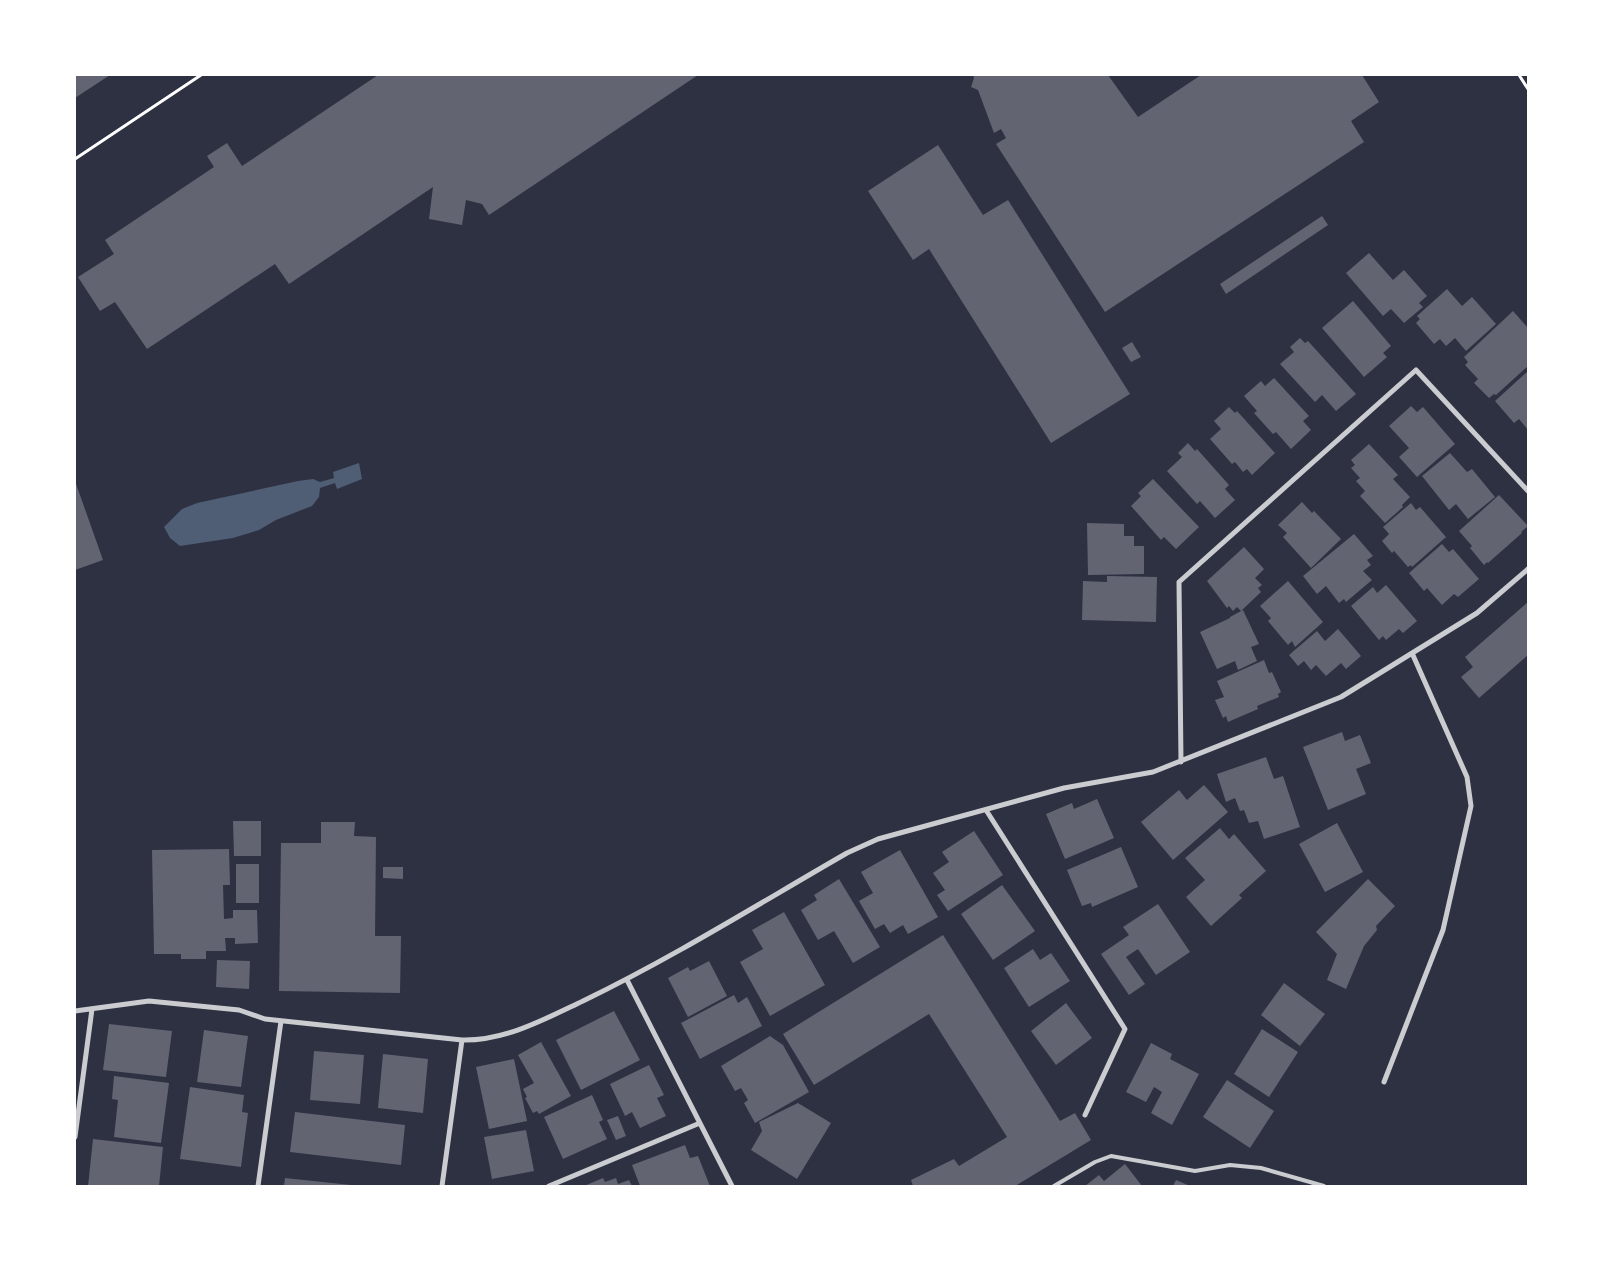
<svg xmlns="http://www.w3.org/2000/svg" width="1603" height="1261" font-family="Raleway,sans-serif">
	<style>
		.water { fill: #4f5d75 }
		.building { fill: #626471 }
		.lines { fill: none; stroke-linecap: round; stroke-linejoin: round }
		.path { stroke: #fff; stroke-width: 3 }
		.service { stroke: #caccd0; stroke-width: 4 }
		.minor { stroke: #caccd0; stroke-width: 5 }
	</style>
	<rect width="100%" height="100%" fill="#2d3142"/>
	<!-- water -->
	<path class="water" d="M 359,463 L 362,479 L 337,489 L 335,483 L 320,488 L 319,497 L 312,506 L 276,520 L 259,530 L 233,538 L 180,546 L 170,538 L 164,527 L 182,509 L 197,503 L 298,481 L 313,479 L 320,482 L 334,478 L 333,472 Z"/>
	<!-- building -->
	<path class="building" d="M 75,75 L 110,75 L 75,98 Z
		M 378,75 L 698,75 L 489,215 L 482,204 L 466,200 L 462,225 L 429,219 L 433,187 L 289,284 L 275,264 L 147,349 L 115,302 L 100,311 L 78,277 L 114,254 L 105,240 L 214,167 L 207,156 L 227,143 L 242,166 Z
		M 973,75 L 1108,75 L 1138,117 L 1201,75 L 1362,75 L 1379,102 L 1351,121 L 1364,142 L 1105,312 L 996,144 L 1006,138 L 1001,129 L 994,133 L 978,90 L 971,87 L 974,78 Z
		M 938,145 L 983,215 L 1008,200 L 1130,394 L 1051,443 L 929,249 L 913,260 L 868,191 Z
		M 1322,216 L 1328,225 L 1226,294 L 1220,284 Z
		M 1369,253 L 1393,280 L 1404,270 L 1427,296 L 1419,303 L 1423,307 L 1404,323 L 1391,309 L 1383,316 L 1346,273 Z
		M 1447,289 L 1462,306 L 1472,297 L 1496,324 L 1466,351 L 1455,338 L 1446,346 L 1440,339 L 1434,344 L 1416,323 L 1420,319 L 1417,316 Z
		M 1353,301 L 1391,346 L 1383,353 L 1387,357 L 1364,377 L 1322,328 Z
		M 1513,311 L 1528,328 L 1528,366 L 1496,395 L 1494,394 L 1489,398 L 1474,383 L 1478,379 L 1465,365 L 1468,362 L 1464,357 Z
		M 1300,338 L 1305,343 L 1308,341 L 1356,394 L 1336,411 L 1322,395 L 1315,402 L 1280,364 L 1294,352 L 1290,347 Z
		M 1132,342 L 1141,357 L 1131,362 L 1122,348 Z
		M 1528,371 L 1528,430 L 1519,419 L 1514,423 L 1495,401 Z
		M 1274,378 L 1309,416 L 1303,421 L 1311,430 L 1291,449 L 1276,432 L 1273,434 L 1254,413 L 1257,411 L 1244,396 L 1261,381 L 1265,386 Z
		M 1411,406 L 1417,412 L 1423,407 L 1455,444 L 1417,477 L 1399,457 L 1409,448 L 1389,426 Z
		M 1229,407 L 1235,413 L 1237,411 L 1275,453 L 1252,475 L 1247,469 L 1243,472 L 1235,462 L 1232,464 L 1210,439 L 1221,429 L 1214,421 Z
		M 1188,443 L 1195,451 L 1197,449 L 1229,485 L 1225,489 L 1235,500 L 1215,518 L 1200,501 L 1197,504 L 1167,471 L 1182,457 L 1178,453 Z
		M 1369,444 L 1398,475 L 1393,479 L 1410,497 L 1402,505 L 1403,507 L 1385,523 L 1360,496 L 1365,491 L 1356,481 L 1360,478 L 1351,468 L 1355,465 L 1351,460 Z
		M 1450,453 L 1467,472 L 1472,469 L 1495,497 L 1468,519 L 1456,504 L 1449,510 L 1422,476 Z
		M 1153,479 L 1199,527 L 1176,549 L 1164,537 L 1161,540 L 1131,506 L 1141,496 L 1138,493 Z
		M 75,481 L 103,560 L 75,570 Z
		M 1499,495 L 1528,526 L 1521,532 L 1522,533 L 1488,563 L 1487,562 L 1484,565 L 1470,548 L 1472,546 L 1459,531 Z
		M 1302,502 L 1312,513 L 1314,511 L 1341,539 L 1311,568 L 1283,537 L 1287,533 L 1278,525 Z
		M 1411,503 L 1416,510 L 1420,507 L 1446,537 L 1412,567 L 1411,565 L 1408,567 L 1394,551 L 1392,553 L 1382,541 L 1389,534 L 1383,527 Z
		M 1087,523 L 1124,524 L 1124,536 L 1134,536 L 1134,546 L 1144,546 L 1144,574 L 1088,575 Z
		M 1354,534 L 1373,556 L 1367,560 L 1371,565 L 1363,571 L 1372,580 L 1346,602 L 1344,599 L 1339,603 L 1326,586 L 1317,594 L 1303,576 Z
		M 1442,544 L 1449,552 L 1453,549 L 1479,579 L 1458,597 L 1454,594 L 1442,605 L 1427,588 L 1424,591 L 1409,573 Z
		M 1244,547 L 1264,569 L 1255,578 L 1262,585 L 1258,588 L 1261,592 L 1241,611 L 1237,607 L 1233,611 L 1229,606 L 1227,608 L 1207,581 Z
		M 1107,576 L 1157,577 L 1156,622 L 1082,620 L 1083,581 L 1107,582 Z
		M 1288,581 L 1323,622 L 1295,647 L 1292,641 L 1288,645 L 1268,621 L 1271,618 L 1260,606 Z
		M 1386,585 L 1417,621 L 1403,633 L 1399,629 L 1386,640 L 1383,636 L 1379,640 L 1351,606 L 1373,587 L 1377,593 Z
		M 1528,602 L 1528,655 L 1479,698 L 1461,677 L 1473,667 L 1465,657 Z
		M 1243,610 L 1259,644 L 1251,647 L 1257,661 L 1238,670 L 1235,661 L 1217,669 L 1200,632 L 1230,618 L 1230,617 Z
		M 1338,629 L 1361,656 L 1346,669 L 1341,663 L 1326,676 L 1316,665 L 1311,670 L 1304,661 L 1298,666 L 1289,655 L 1317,631 L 1325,641 Z
		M 1264,660 L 1269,673 L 1272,672 L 1281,692 L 1278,694 L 1279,697 L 1257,706 L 1258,709 L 1228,722 L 1226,716 L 1223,718 L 1215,700 L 1224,697 L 1217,681 Z
		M 1342,732 L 1345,741 L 1360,735 L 1371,763 L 1356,769 L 1366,794 L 1328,810 L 1303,747 Z
		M 1266,757 L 1274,779 L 1283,776 L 1300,827 L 1264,839 L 1258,821 L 1249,823 L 1244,810 L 1240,811 L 1235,798 L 1226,802 L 1217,774 Z
		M 1204,785 L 1228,812 L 1173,860 L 1141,822 L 1179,790 L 1187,800 Z
		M 1097,799 L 1114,838 L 1065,859 L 1046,814 L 1072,803 L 1074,809 Z
		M 233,821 L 261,821 L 261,856 L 234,856 Z
		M 321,822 L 355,822 L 354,836 L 376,837 L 375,936 L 401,936 L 400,993 L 279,991 L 281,843 L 321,843 Z
		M 1337,823 L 1363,872 L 1325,892 L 1299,844 Z
		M 1220,828 L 1229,839 L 1234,834 L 1266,871 L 1239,895 L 1242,898 L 1211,926 L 1186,897 L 1205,880 L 1185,858 Z
		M 974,831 L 1003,875 L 948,911 L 937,895 L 945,890 L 933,873 L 949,862 L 942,852 Z
		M 1121,847 L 1138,887 L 1092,907 L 1091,903 L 1082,906 L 1067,870 Z
		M 229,849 L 230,885 L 223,885 L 224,919 L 233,918 L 233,910 L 257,910 L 258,943 L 235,944 L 235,938 L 225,938 L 226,951 L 206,951 L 206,959 L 181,959 L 181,954 L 154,954 L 152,850 Z
		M 900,850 L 938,917 L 908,934 L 903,925 L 890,933 L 884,924 L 875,929 L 859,901 L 873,893 L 861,872 Z
		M 236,864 L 259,864 L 259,903 L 236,903 Z
		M 383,867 L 403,867 L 403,879 L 383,878 Z
		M 839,879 L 880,947 L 853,963 L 834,931 L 818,940 L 801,910 L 817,900 L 814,895 Z
		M 1368,879 L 1395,906 L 1376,926 L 1377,930 L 1364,946 L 1346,989 L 1327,980 L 1337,954 L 1316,932 Z
		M 1002,885 L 1035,931 L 993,960 L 961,914 Z
		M 1158,904 L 1190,952 L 1156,975 L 1138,949 L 1126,957 L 1145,984 L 1129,995 L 1101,954 L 1129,935 L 1123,927 Z
		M 784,912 L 825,985 L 770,1016 L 740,962 L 763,949 L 752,930 Z
		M 943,935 L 1060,1121 L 1075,1113 L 1091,1140 L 1015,1186 L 913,1186 L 911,1180 L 954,1159 L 959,1166 L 1007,1137 L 929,1014 L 814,1085 L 783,1034 Z
		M 1033,949 L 1040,960 L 1051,953 L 1070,981 L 1029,1007 L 1004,968 Z
		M 217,960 L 250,961 L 249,989 L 216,987 Z
		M 709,961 L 727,996 L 688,1017 L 668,978 L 688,967 L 690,971 Z
		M 1284,983 L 1325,1014 L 1300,1046 L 1261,1015 Z
		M 734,995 L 738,1003 L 747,997 L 762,1026 L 700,1059 L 681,1023 Z
		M 1066,1003 L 1092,1038 L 1056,1065 L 1031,1031 Z
		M 614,1011 L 640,1060 L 581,1090 L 556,1040 Z
		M 109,1024 L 172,1031 L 166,1077 L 103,1070 Z
		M 1262,1029 L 1298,1052 L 1269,1097 L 1234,1074 Z
		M 204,1030 L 248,1036 L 241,1087 L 197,1082 Z
		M 770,1036 L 783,1045 L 809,1092 L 755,1123 L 744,1103 L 748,1100 L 741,1088 L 735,1091 L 721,1066 Z
		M 541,1042 L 571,1096 L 539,1114 L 537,1111 L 533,1113 L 525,1098 L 527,1097 L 523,1089 L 534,1083 L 518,1055 Z
		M 1151,1043 L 1172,1054 L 1170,1059 L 1199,1074 L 1172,1125 L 1151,1113 L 1162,1092 L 1154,1087 L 1146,1102 L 1126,1092 Z
		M 314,1051 L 364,1055 L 360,1104 L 310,1100 Z
		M 383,1054 L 428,1059 L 423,1113 L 378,1108 Z
		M 514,1059 L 527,1121 L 489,1129 L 476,1067 Z
		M 649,1065 L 664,1095 L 657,1098 L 666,1116 L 640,1128 L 632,1112 L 625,1116 L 610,1084 Z
		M 114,1076 L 169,1083 L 161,1143 L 114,1137 L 118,1100 L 112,1099 Z
		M 1227,1080 L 1274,1111 L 1250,1148 L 1203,1117 Z
		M 190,1087 L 244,1095 L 242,1112 L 248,1113 L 241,1167 L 180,1159 Z
		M 592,1095 L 603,1120 L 599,1122 L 607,1139 L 563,1159 L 544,1117 Z
		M 798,1103 L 831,1123 L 797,1179 L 751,1150 L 762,1131 L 759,1122 Z
		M 295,1112 L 405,1125 L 401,1165 L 290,1152 Z
		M 618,1116 L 626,1136 L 616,1140 L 607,1120 Z
		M 526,1130 L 534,1171 L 492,1179 L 484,1137 Z
		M 93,1139 L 163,1147 L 159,1186 L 88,1186 Z
		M 685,1145 L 690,1158 L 698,1156 L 710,1186 L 640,1186 L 632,1165 Z
		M 1125,1164 L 1142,1186 L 1085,1186 L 1099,1175 L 1104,1181 Z
		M 285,1178 L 351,1185 L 351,1186 L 284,1186 Z
		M 603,1178 L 605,1182 L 616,1178 L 618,1184 L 629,1180 L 632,1186 L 584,1186 Z
		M 1176,1180 L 1190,1186 L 1173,1186 Z"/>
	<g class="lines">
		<!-- path -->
		<path class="path" d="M 1519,75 L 1528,89
			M 75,159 L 201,75"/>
		<!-- service -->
		<path class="service" d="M 1054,1186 L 1095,1162 L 1111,1156 L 1195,1171 L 1230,1165 L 1261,1168 L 1324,1186"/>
		<!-- minor -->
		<path class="minor" d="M 1181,762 L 1179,582 L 1416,370 L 1528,491
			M 986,810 L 1125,1029 L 1085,1115
			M 627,980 L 732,1186
			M 75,1011 L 149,1001 L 239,1010 L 265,1019 L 462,1040 C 505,1041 545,1019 583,1001 C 674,957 760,903 847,853 L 878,839 L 1064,788 L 1153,772 L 1341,697 L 1477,613 L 1528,569
			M 1384,1082 L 1443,930 L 1471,806 L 1467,777 L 1412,653
			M 75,1137 L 92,1009
			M 258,1186 L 281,1021
			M 442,1186 L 462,1040
			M 549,1186 L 700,1123"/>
	</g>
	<!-- border -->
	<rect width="1603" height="1261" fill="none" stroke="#ffffff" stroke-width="152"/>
</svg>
